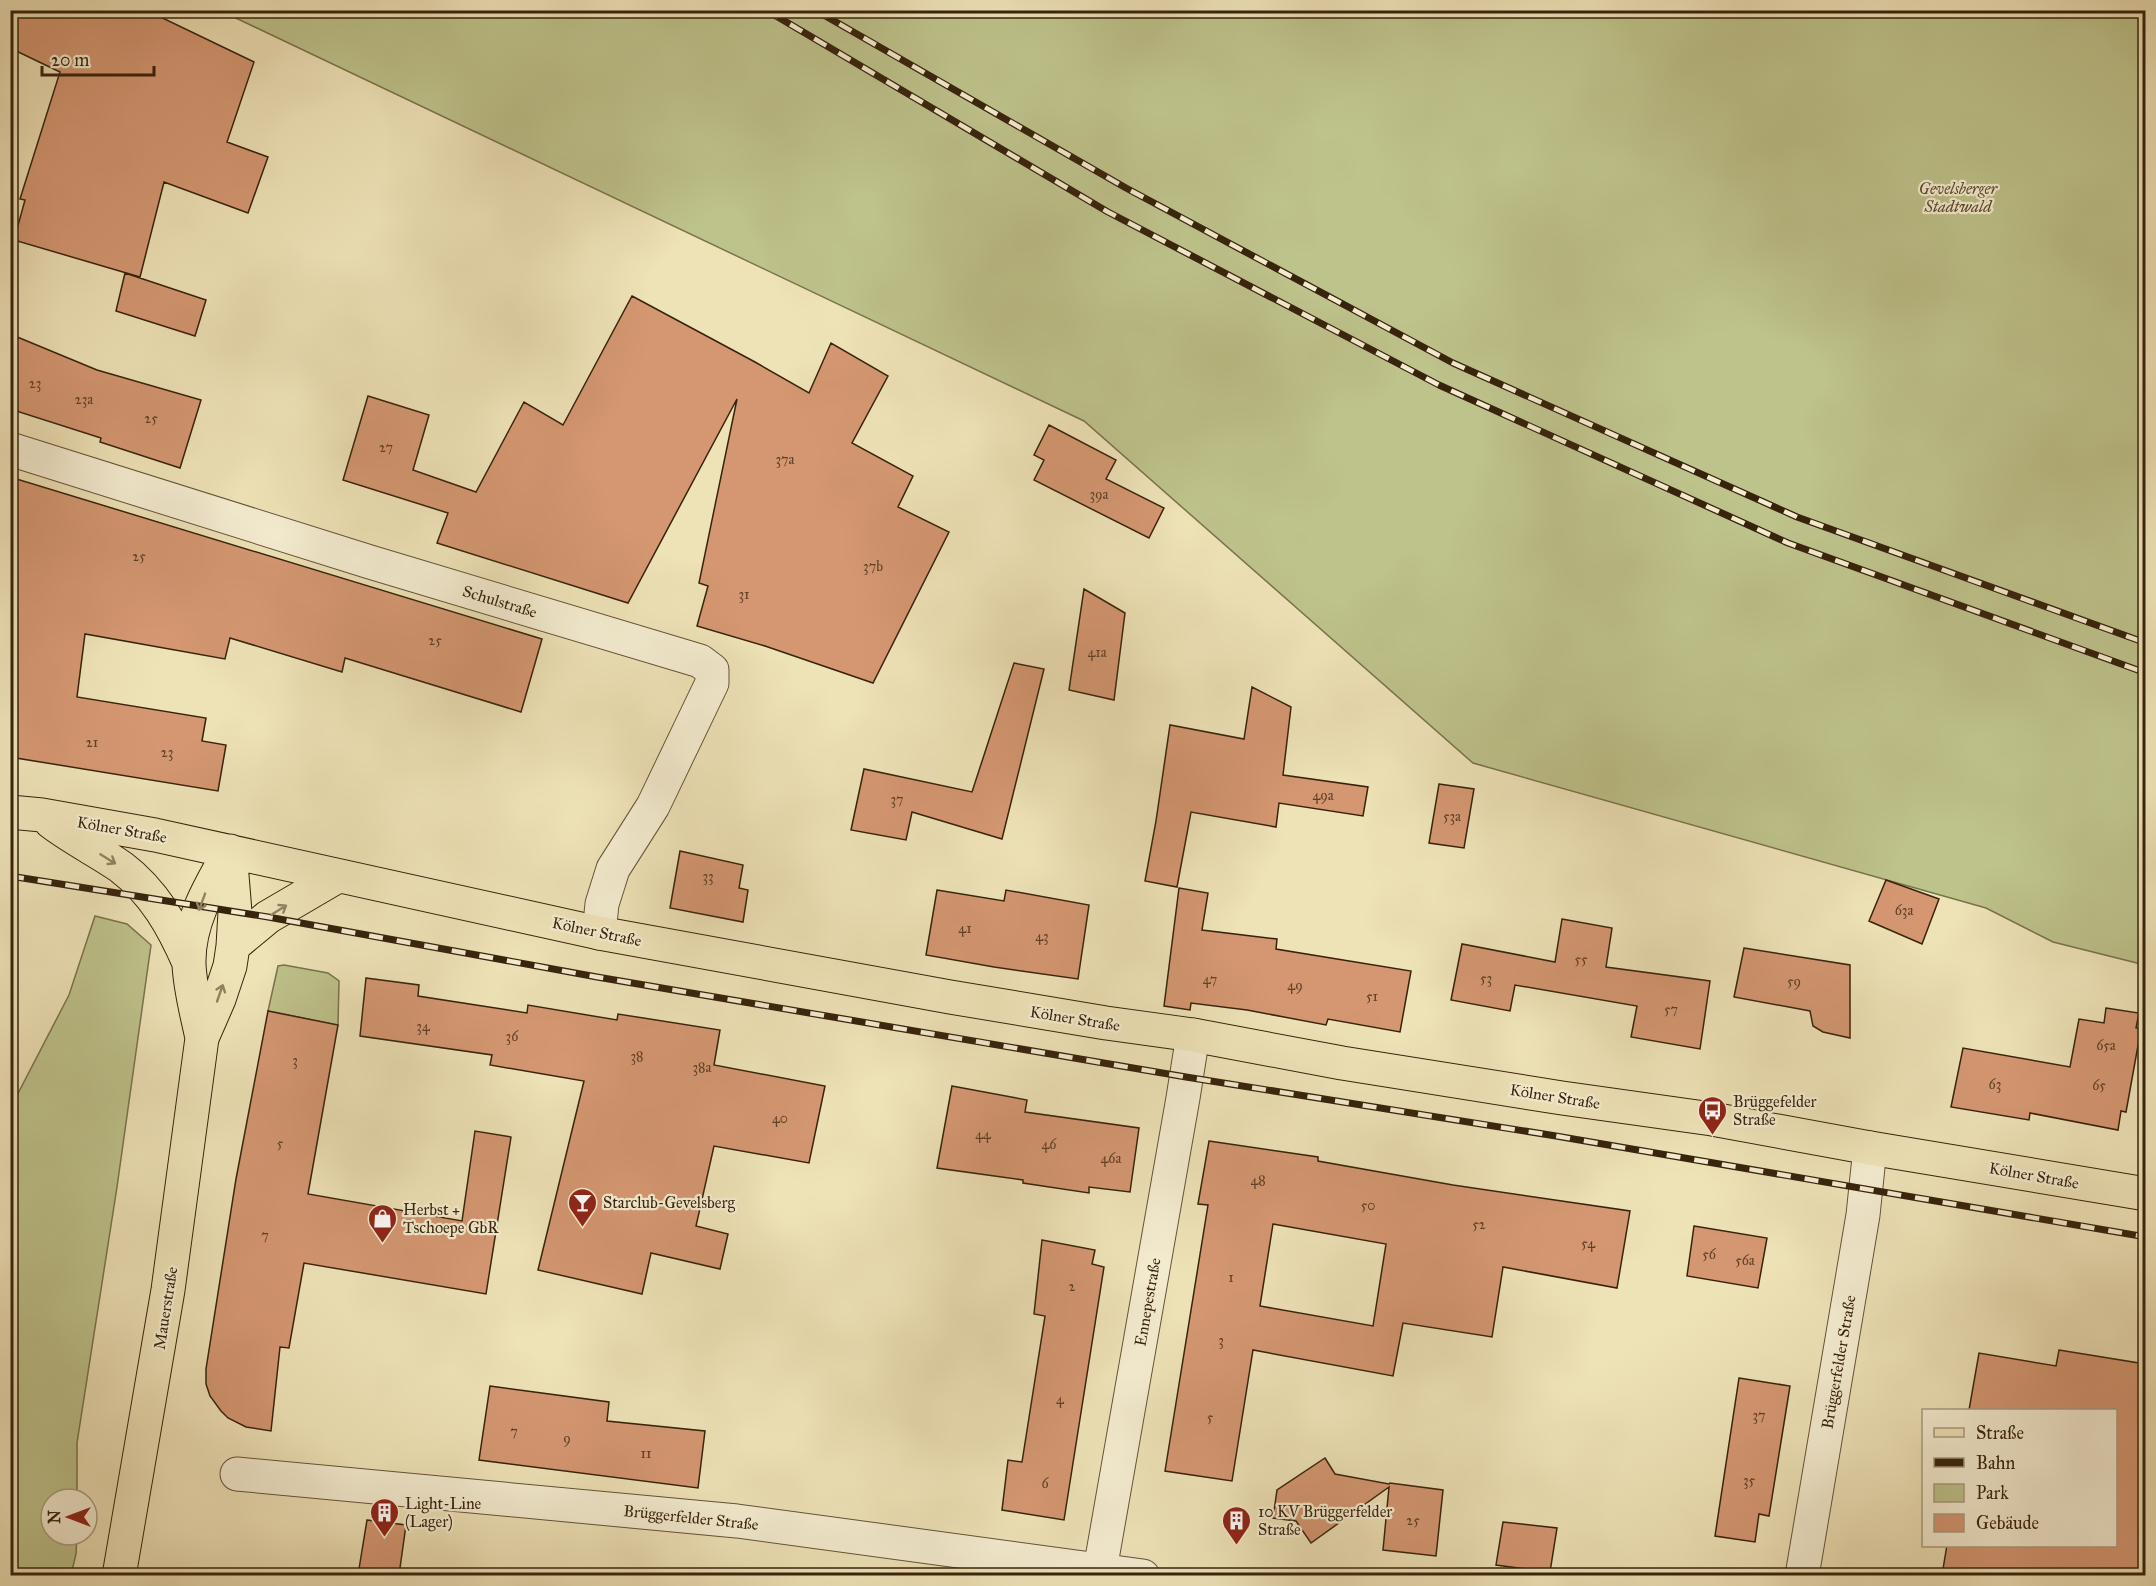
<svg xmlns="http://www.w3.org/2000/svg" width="2156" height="1586" font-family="'IM FELL Great Primer',serif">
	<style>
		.green { fill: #bec28b; stroke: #7a724c; stroke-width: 1.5 }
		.building { fill: #d49772; stroke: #37230c; stroke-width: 1.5; fill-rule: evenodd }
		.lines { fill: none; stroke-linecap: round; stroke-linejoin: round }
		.minor-casing { stroke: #655337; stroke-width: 35 }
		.major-casing { stroke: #37230c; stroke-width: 35 }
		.minor { stroke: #f4ecd0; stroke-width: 33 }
		.major { stroke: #eee2b7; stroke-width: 33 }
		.rail-casing { stroke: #37230c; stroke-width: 7 }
		.rail { stroke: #f4ecd0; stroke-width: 4.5; stroke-dasharray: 14; stroke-linecap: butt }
		.oneway { stroke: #928262 }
		.labels { text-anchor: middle; stroke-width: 4.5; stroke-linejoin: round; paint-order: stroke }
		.number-label { font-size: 14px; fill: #5e4026 }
		.park-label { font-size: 16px; font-style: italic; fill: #594b2c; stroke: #f4ecd0 }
		.street-label { font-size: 16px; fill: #37230c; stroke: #f4ecd0 }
		.poi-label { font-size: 16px; fill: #37230c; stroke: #f4ecd0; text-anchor: start }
	</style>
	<rect width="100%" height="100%" fill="#eee2b7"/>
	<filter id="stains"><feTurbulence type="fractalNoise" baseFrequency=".00333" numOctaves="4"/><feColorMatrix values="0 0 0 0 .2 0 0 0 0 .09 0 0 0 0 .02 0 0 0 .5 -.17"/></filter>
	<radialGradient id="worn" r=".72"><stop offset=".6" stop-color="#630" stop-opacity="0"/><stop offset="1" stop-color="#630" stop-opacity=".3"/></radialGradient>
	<!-- green -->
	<path class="green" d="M 221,11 L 2145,11 L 2145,965 L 2053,942 L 1986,908 L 1473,763 L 1084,421 Z
		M 95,916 L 127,924 L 151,945 L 117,1187 L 77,1443 L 77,1499 L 51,1499 L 51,1535 L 77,1535 L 76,1554 L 71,1575 L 11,1575 L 11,1107 L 69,995 Z
		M 284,965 L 328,973 L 339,981 L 338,1025 L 268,1011 L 278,966 Z"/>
	<!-- building -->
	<path class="building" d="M 21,10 L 146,10 L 254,62 L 227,142 L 268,157 L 248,213 L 164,182 L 140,277 L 14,240 L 25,200 L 20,199 L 60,72 L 10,48 L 10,35 Z
		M 125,273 L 206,300 L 195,336 L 116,311 Z
		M 632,296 L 755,362 L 809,393 L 831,343 L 888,376 L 852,443 L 913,476 L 898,507 L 949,532 L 873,683 L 765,646 L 697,626 L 708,586 L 699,583 L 737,399 L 628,603 L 437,543 L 448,513 L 343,480 L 368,396 L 429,415 L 413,470 L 476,492 L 524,402 L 563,425 Z
		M 10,334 L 97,370 L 201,400 L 180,468 L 100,442 L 101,438 L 10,409 Z
		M 1049,425 L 1116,460 L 1106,479 L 1164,508 L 1149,538 L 1034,480 L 1044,460 L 1034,455 Z
		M 10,477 L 542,639 L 521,712 L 345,658 L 342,672 L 230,638 L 225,659 L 85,634 L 77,697 L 206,718 L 202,741 L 226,745 L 218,791 L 10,757 Z
		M 1084,589 L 1125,613 L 1114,700 L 1069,690 Z
		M 1014,663 L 1044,669 L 1002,839 L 912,812 L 906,840 L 851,830 L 864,769 L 972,792 Z
		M 1252,687 L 1291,707 L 1283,775 L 1368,787 L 1363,816 L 1279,803 L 1276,827 L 1191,812 L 1177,887 L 1145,881 L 1156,821 L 1170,725 L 1244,739 Z
		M 1439,784 L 1474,789 L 1464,848 L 1429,843 Z
		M 680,851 L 743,865 L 739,888 L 748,890 L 743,922 L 670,908 Z
		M 1886,880 L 1939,899 L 1922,944 L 1869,921 Z
		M 1179,888 L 1208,893 L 1202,930 L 1277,939 L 1276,949 L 1411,971 L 1400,1032 L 1328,1019 L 1326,1025 L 1247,1010 L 1191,1003 L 1190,1010 L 1164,1006 Z
		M 937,890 L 1004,901 L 1006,890 L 1089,905 L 1078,979 L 994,967 L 926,955 Z
		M 1562,919 L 1612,928 L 1606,967 L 1710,981 L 1700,1049 L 1631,1037 L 1637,1006 L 1515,985 L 1510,1011 L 1451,1000 L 1462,944 L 1555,962 Z
		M 1744,948 L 1850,965 L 1850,1038 L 1823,1032 L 1813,1026 L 1810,1011 L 1734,997 Z
		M 366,978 L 419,985 L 418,996 L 527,1013 L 528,1005 L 617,1020 L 618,1014 L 720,1030 L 714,1065 L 825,1086 L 809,1163 L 714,1146 L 696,1226 L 728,1234 L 720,1269 L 651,1253 L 642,1294 L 538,1270 L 584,1081 L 490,1065 L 492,1055 L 360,1036 Z
		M 2106,1008 L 2139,1013 L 2136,1028 L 2141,1029 L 2126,1112 L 2121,1111 L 2118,1130 L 2030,1113 L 2029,1120 L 1951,1107 L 1963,1048 L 2070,1067 L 2079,1019 L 2104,1023 Z
		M 268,1011 L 338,1025 L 308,1194 L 462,1221 L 475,1131 L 511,1137 L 486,1294 L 304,1263 L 289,1348 L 280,1347 L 271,1431 L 246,1427 L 228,1418 L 221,1411 L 210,1396 L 206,1384 L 206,1369 L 236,1179 Z
		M 952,1086 L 1027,1100 L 1025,1112 L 1139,1128 L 1130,1192 L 1089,1187 L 1089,1193 L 1023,1183 L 1023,1180 L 937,1168 Z
		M 1209,1141 L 1318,1157 L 1318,1161 L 1453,1185 L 1630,1211 L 1617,1288 L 1503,1267 L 1492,1337 L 1403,1323 L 1393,1376 L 1253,1350 L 1232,1481 L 1165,1471 L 1208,1205 L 1198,1204 ZM 1273,1224 L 1386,1244 L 1373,1326 L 1260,1306 Z
		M 1694,1226 L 1767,1238 L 1758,1288 L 1687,1276 Z
		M 1042,1240 L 1095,1250 L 1092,1264 L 1104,1267 L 1064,1520 L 1002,1510 L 1008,1460 L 1022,1462 L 1045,1316 L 1034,1314 Z
		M 2059,1350 L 2145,1364 L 2145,1575 L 1942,1575 L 1947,1545 L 2115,1545 L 2115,1410 L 1969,1410 L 1979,1353 L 2056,1366 Z
		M 1739,1378 L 1790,1386 L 1769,1516 L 1759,1514 L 1755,1542 L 1715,1536 Z
		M 490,1386 L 609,1402 L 607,1421 L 705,1431 L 698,1488 L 479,1460 Z
		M 1325,1458 L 1335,1474 L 1389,1484 L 1390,1483 L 1443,1490 L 1436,1556 L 1383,1550 L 1389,1487 L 1311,1543 L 1296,1521 L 1273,1518 L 1277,1490 Z
		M 367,1520 L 406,1525 L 399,1575 L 358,1575 Z
		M 1503,1522 L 1557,1528 L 1550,1572 L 1496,1565 Z"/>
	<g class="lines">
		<defs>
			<path id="minor" d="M 10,449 L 370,562 L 700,661 L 712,670 L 712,683 L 653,806 L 613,869 L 602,904 L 599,933
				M 237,1474 L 737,1521 L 1143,1576
				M 1100,1570 L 1183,1098 L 1193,1035
				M 1802,1576 L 1863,1215 L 1870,1148"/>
			<path id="major" d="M 10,812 L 42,815 L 155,835 L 599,933 L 950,997 L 1106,1023 L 1193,1035 L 1342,1063 L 1562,1098 L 1712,1119 L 1870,1148 L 2146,1194
				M 51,822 C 73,839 98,851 121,867 C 154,892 173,926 189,963
				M 233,946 L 268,917 L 338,876
				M 202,1038 C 197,1014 190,989 189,964 C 188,922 210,886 230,851
				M 119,1576 L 168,1290 L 202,1038 L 219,999 L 230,966 L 233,946 L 235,912 L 230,851"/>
		</defs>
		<!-- minor casing -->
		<use href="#minor" class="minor-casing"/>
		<!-- major casing -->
		<use href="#major" class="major-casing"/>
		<!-- minor -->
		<use href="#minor" class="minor"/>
		<!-- major -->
		<use href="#major" class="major"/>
		<defs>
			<path id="rail" d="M 766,10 L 1108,212 L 1439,385 L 1788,543 L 2146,673
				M 815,10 L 1126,188 L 1453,363 L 1797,517 L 2146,643
				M 10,876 L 268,917 L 597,977 L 1186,1077 L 1556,1136 L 2146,1237"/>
		</defs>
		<!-- rail casing -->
		<use href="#rail" class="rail-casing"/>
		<!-- rail -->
		<use href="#rail" class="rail"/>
	</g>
	<!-- one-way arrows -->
	<defs><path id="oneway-shaft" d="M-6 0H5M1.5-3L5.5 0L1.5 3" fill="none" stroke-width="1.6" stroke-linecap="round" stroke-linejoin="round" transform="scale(1.5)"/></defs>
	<g class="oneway">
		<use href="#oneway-shaft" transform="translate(108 859) rotate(32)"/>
		<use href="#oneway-shaft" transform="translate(202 902) rotate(110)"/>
		<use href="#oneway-shaft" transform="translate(279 910) rotate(-32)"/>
		<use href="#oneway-shaft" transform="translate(220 993) rotate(-71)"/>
	</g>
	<!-- icons -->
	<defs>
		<symbol id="bus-pin" viewBox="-11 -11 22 30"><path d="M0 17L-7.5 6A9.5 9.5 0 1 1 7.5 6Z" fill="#8f2418" stroke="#f4ecd0"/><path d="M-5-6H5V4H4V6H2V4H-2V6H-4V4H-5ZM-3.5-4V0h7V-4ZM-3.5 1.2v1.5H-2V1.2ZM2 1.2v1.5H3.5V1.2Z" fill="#fff"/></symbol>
		<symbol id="bar-pin" viewBox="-11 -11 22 30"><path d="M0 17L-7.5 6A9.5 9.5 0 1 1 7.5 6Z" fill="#8f2418" stroke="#f4ecd0"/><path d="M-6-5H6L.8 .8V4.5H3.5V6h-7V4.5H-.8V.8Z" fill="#fff"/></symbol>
		<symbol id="shop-pin" viewBox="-11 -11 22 30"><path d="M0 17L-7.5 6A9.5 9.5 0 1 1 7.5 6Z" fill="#8f2418" stroke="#f4ecd0"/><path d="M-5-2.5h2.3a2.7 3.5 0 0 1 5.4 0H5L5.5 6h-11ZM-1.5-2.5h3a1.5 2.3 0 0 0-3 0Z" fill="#fff"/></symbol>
		<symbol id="building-pin" viewBox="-11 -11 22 30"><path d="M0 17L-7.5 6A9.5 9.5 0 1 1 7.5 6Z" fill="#8f2418" stroke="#f4ecd0"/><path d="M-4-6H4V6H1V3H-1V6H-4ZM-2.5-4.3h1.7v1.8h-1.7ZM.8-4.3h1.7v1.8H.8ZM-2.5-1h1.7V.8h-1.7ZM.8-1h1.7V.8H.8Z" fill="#fff"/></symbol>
	</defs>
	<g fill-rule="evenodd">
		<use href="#bus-pin" x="1696" y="1094" width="33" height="45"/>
		<use href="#bar-pin" x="566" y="1186" width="33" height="45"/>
		<use href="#shop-pin" x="366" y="1202" width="33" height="45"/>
		<use href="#building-pin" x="368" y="1496" width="33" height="45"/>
		<use href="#building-pin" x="1220" y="1504" width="33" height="45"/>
	</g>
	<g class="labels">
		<!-- number labels -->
		<g class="number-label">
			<text x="35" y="388">23</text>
			<text x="84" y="404">23a</text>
			<text x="151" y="423">25</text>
			<text x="386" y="452">27</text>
			<text x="785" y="464">37a</text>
			<text x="1099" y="499">39a</text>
			<text x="139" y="561">25</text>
			<text x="873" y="571">37b</text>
			<text x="744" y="599">31</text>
			<text x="435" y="645">25</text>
			<text x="1097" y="657">41a</text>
			<text x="92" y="747">21</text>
			<text x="167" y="757">23</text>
			<text x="1323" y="800">49a</text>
			<text x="897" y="804">37</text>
			<text x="1452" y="821">53a</text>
			<text x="708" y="881">33</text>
			<text x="1904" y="915">63a</text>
			<text x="965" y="933">41</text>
			<text x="1042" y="941">43</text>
			<text x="1581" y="964">55</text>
			<text x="1486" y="983">53</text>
			<text x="1210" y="984">47</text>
			<text x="1794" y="986">59</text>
			<text x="1295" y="990">49</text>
			<text x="1372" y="1001">51</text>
			<text x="1671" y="1014">57</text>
			<text x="423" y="1031">34</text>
			<text x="512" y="1041">36</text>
			<text x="2106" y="1050">65a</text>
			<text x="637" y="1061">38</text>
			<text x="295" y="1065">3</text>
			<text x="702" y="1072">38a</text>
			<text x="1995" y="1089">63</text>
			<text x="2099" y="1090">65</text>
			<text x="780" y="1123">40</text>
			<text x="983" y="1139">44</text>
			<text x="280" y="1148">5</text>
			<text x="1049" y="1149">46</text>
			<text x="1111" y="1163">46a</text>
			<text x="1258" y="1185">48</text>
			<text x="1368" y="1210">50</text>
			<text x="1479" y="1229">52</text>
			<text x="265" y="1240">7</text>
			<text x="1588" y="1248">54</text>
			<text x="1709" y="1259">56</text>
			<text x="1745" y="1265">56a</text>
			<text x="1231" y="1282">1</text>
			<text x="1072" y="1291">2</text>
			<text x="1221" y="1345">3</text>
			<text x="1060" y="1404">4</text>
			<text x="1759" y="1420">37</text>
			<text x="1210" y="1422">5</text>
			<text x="514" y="1436">7</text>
			<text x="567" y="1443">9</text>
			<text x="646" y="1458">11</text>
			<text x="1749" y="1485">35</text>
			<text x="1045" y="1488">6</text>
			<text x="1413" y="1525">25</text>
		</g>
		<!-- park labels -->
		<g class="park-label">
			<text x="1958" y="194">Gevelsberger<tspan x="1958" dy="18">Stadtwald</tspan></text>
		</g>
		<!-- street labels -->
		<g class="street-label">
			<text transform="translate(500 601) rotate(17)" y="6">Schulstraße</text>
			<text transform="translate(122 829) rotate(10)" y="6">Kölner Straße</text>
			<text transform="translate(597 931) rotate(12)" y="6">Kölner Straße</text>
			<text transform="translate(1075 1018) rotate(9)" y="6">Kölner Straße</text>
			<text transform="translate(1555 1096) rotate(9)" y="6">Kölner Straße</text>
			<text transform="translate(2034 1175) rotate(10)" y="6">Kölner Straße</text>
			<text transform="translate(1147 1302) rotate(-80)" y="6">Ennepestraße</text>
			<text transform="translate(165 1308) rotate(-81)" y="6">Mauerstraße</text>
			<text transform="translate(1838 1362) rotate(-80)" y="6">Brüggerfelder Straße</text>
			<text transform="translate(691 1517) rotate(6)" y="6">Brüggerfelder Straße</text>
		</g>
		<!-- poi labels -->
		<g class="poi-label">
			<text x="1733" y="1107">Brüggefelder<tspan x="1733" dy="18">Straße</tspan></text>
			<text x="603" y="1208">Starclub-Gevelsberg</text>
			<text x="403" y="1215">Herbst +<tspan x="403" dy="18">Tschoepe GbR</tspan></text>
			<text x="405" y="1509">Light-Line<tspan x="405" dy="18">(Lager)</tspan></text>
			<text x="1258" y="1517">10 KV Brüggerfelder<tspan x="1258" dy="18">Straße</tspan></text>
		</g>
	</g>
	<!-- margin -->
	<rect width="2156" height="1586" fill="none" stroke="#eee2b7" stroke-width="36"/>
	<rect x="12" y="12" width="2132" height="1562" fill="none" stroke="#37230c" stroke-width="3"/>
	<rect x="18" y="18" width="2120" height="1550" fill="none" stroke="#37230c" stroke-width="1.5"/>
	<!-- legend -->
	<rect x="1922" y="1409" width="195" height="138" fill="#f4ecd0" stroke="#a89c82" stroke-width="1.5"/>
	<rect x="1934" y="1428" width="30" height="9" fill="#eee2b7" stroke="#a89c82" stroke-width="1.5"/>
	<text x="1976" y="1439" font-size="18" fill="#37230c">Straße</text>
	<rect x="1934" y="1458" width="30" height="9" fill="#37230c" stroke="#a89c82" stroke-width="1.5"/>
	<text x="1976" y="1469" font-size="18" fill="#37230c">Bahn</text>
	<rect x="1934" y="1484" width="30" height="18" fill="#bec28b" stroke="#a89c82" stroke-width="1.5"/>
	<text x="1976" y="1499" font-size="18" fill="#37230c">Park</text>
	<rect x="1934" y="1514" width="30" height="18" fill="#d49772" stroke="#a89c82" stroke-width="1.5"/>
	<text x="1976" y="1529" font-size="18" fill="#37230c">Gebäude</text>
	<!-- north arrow -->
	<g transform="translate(69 1517) rotate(270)"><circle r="28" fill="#f4ecd0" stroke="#a89c82" stroke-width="1.5"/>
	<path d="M0-4.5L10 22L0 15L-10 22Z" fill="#8f2418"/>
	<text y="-9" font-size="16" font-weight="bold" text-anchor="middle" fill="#37230c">N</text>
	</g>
	<!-- scale -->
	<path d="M42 66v9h112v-9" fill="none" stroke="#37230c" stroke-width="3"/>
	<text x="51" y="66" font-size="18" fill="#37230c" stroke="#f4ecd0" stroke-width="4.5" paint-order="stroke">20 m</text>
	<rect width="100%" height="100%" filter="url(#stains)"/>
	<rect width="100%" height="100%" fill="url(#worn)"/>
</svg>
